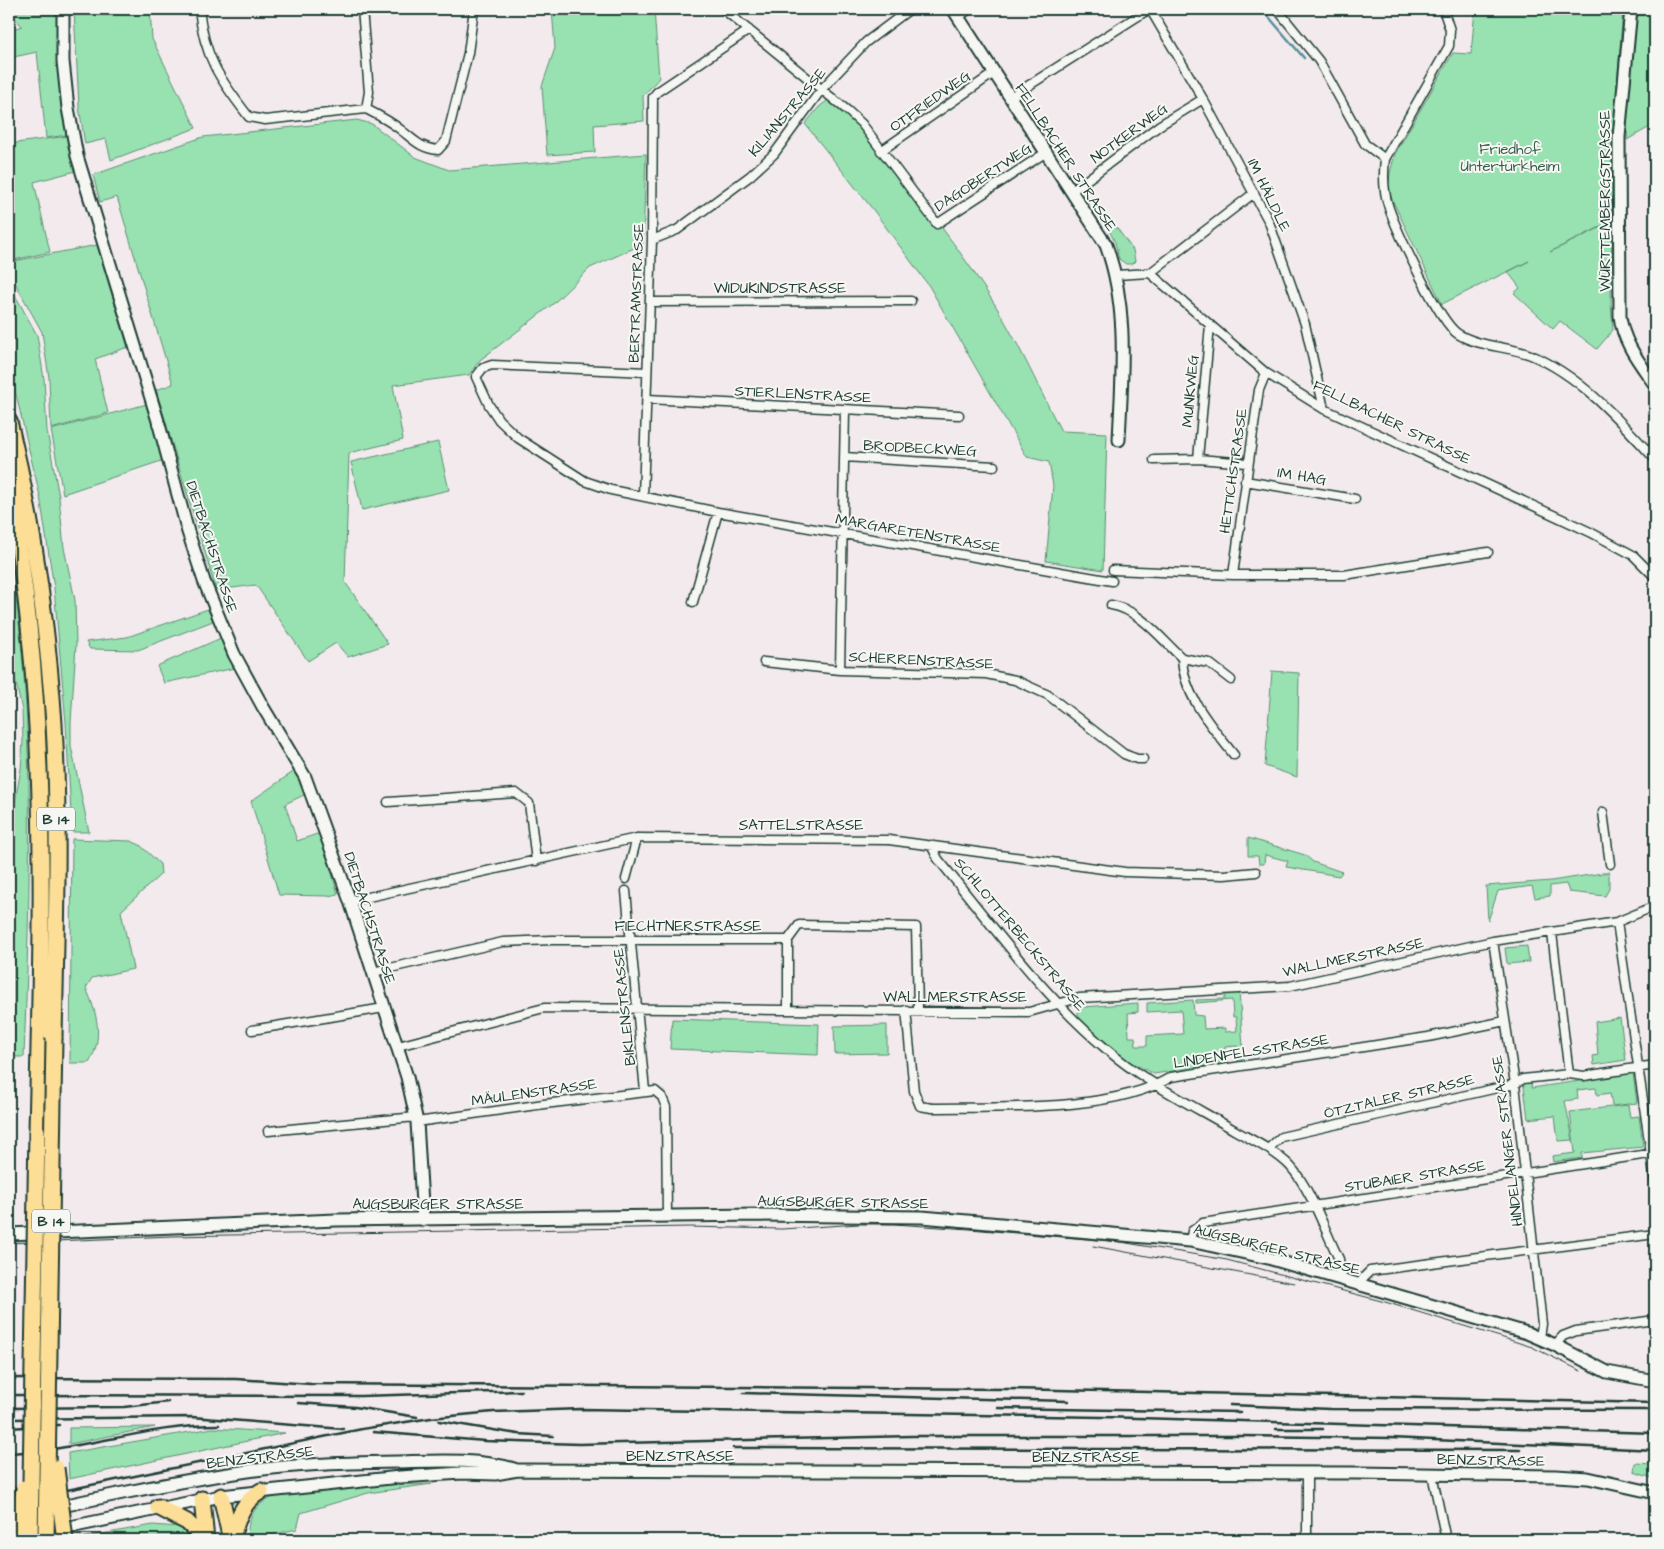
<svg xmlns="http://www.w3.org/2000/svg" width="1664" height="1549" font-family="'Architects Daughter',sans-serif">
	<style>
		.green { fill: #98e1b1; stroke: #5c8f72 }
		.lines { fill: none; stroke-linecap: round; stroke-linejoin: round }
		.stream { stroke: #568f98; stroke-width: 2.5 }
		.street-casing { stroke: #1f3d34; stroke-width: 11 }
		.secondary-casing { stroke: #1f3d34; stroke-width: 15 }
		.highway-casing { stroke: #1f3d34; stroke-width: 19 }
		.street { stroke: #f6f6f2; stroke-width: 8 }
		.secondary { stroke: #f6f6f2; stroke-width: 11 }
		.highway { stroke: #fdde96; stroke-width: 15 }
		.tram { stroke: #1f3d34; stroke-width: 1 }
		.rail { stroke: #1f3d34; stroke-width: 2.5 }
		.highway-bridge-casing { stroke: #1f3d34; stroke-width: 19; stroke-linecap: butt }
		.highway-bridge { stroke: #fdde96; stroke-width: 15 }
		.labels { text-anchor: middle; stroke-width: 4; stroke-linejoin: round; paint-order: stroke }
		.shield { fill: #f6f6f2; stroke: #60746d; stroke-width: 1 }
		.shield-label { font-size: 14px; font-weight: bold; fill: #1f3d34 }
		.street-label { font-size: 15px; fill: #1f3d34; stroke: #f6f6f2 }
		.park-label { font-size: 15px; fill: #375e4d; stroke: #f6f6f2 }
	</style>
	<rect width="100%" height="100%" fill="#f3eaee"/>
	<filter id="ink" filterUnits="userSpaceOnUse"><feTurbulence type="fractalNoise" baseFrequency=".02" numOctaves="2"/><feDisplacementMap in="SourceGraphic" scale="10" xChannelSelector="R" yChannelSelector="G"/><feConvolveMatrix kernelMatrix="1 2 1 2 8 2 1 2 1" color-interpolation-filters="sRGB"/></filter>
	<g filter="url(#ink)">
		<!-- green -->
		<path class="green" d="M 9,9 L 59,9 L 67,135 L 46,138 L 37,52 L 9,58 L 9,30 L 22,26 L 9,12 Z
			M 74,9 L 150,9 L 152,39 L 196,128 L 111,160 L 106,139 L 85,144 L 79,107 Z
			M 552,9 L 654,9 L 659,78 L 643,96 L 644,121 L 594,125 L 595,152 L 547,155 L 542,86 L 555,48 Z
			M 1475,9 L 1623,9 L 1612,151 L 1612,221 L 1550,252 L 1612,222 L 1611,303 L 1613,330 L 1597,349 L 1560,321 L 1553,329 L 1514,293 L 1520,288 L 1508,272 L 1529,261 L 1442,304 L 1388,191 L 1390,173 L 1395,154 L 1453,53 L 1471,54 Z
			M 1655,13 L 1655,124 L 1627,140 L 1628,103 L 1637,16 Z
			M 828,100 L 848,111 C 896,169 944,226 985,289 C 1015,334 1036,383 1061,431 L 1107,433 L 1103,570 L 1046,561 L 1053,486 L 1049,462 L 1027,457 L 929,286 L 874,211 L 805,124 L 819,107 Z
			M 357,120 L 372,124 L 415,157 L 449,170 L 646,154 L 643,244 L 590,268 L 553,304 L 480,360 L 469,375 L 393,385 L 403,440 L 349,453 L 345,582 L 388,644 L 348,657 L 336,643 L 308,661 L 256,585 L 216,590 L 156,390 L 173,384 L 117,197 L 100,202 L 93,175 L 203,137 Z
			M 68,136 L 76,171 L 34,182 L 50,252 L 9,261 L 9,144 Z
			M 1111,220 L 1133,250 L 1135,261 L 1132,264 L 1126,264 L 1119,259 L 1115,242 L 1106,224 Z
			M 97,245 L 128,347 L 95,359 L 108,413 L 51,429 L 49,378 L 42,332 L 9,272 L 9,262 Z
			M 9,284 L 37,335 L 44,379 L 47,431 L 59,497 L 64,548 L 75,600 L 76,645 L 71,722 L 71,746 L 89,832 L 72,832 L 66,723 L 54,588 L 40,496 L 9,365 Z
			M 147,404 L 164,460 L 63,494 L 51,430 Z
			M 438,442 L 449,490 L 362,510 L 351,462 Z
			M 9,550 C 37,718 30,887 24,1057 L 9,1057 L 9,834 L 21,769 L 23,741 L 22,710 L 9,652 Z
			M 208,609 L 213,621 L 138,650 L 90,649 L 86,642 L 127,637 Z
			M 221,638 L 235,668 L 164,683 L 157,666 Z
			M 1272,671 L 1299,673 L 1297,777 L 1265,766 Z
			M 296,770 L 306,794 L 285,804 L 297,841 L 320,833 L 338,894 L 328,896 L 279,895 L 251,801 Z
			M 1248,838 L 1305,855 L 1313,862 L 1342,872 L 1339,876 L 1286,867 L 1288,861 L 1265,855 L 1264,864 L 1259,864 L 1258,856 L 1248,856 Z
			M 72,839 L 131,841 L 140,845 L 160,864 L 161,874 L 121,911 L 133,969 L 92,978 L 86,988 C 97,1013 104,1038 89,1063 L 70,1063 Z
			M 1609,872 L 1609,889 L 1605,896 L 1569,892 L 1566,884 L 1550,886 L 1550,896 L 1535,898 L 1532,886 L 1498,891 L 1488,921 L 1486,886 L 1551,881 Z
			M 1527,946 L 1529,962 L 1507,964 L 1505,948 Z
			M 1239,991 L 1244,1061 L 1238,1061 L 1237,1046 L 1225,1047 L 1225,1063 L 1154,1074 L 1124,1059 L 1078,1017 L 1078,1012 L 1083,1007 L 1138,1003 L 1138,1012 L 1128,1013 L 1129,1037 L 1135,1037 L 1136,1046 L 1147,1046 L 1147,1036 L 1183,1034 L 1181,1010 L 1147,1012 L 1147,1003 L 1193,1000 L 1194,1015 L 1203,1016 L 1204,1029 L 1225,1028 L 1225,1032 L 1237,1031 L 1236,1017 L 1233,1017 L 1232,1000 L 1196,1003 L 1196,1000 L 1225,999 L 1225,992 Z
			M 1620,1018 L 1626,1060 L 1594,1065 L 1593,1056 L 1598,1055 L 1595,1022 Z
			M 672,1019 L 819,1024 L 818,1055 L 670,1049 Z
			M 887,1025 L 887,1053 L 835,1054 L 834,1026 Z
			M 1633,1073 L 1637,1103 L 1612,1106 L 1610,1093 L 1597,1095 L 1596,1088 L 1577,1090 L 1578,1099 L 1565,1101 L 1573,1140 L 1558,1141 L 1555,1116 L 1528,1119 L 1523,1079 L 1530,1078 L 1532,1088 Z
			M 1628,1105 L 1630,1117 L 1639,1116 L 1643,1147 L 1582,1153 L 1582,1158 L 1553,1162 L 1552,1156 L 1575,1153 L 1570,1112 Z
			M 155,1427 L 69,1444 L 69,1428 Z
			M 213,1428 L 285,1433 L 69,1479 L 68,1453 Z
			M 1635,1463 L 1655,1464 L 1655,1479 L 1634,1472 Z
			M 432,1484 L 368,1493 L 301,1513 L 297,1529 L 247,1540 C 248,1525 249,1513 262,1503 C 284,1484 399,1485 432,1484 Z
			M 153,1525 L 179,1527 L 192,1540 L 68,1540 Z"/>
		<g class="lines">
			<!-- stream -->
			<path class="stream" d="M 1262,9 L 1304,58"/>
			<defs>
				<path id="street" d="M 199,9 C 204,57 220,80 249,117 L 265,120 L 366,109
					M 362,9 L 369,92 L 366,109
					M 723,9 L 848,111 L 862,124 L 937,224 L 1045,153
					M 1150,9 L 1203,99 L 1269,222 L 1305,324 L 1324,409
					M 1277,9 L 1319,61 L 1365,144 L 1385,159
					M 1443,9 L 1450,30 L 1449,46 L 1385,159 C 1383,176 1383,191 1389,208 C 1397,231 1439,322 1458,334 C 1479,347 1508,346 1531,355 C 1581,376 1619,420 1655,459
					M 958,17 L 970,9
					M 1009,98 L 1149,9
					M 366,109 C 378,115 390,121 401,130 C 414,140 420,148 438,150 L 446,141 L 468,53 L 474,9
					M 881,151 L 994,73
					M 1072,191 L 1160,125 L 1203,99
					M 652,240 L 677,230 L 750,176 L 774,154 L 821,90 L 866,42 L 910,9
					M 1150,273 L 1254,193
					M 1116,275 L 1150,273 L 1266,373 L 1324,409 L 1590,532 L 1633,555 L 1655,577
					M 650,302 L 911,301
					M 647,372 L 492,365 L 483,368 L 476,377 L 489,405 L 499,420 L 518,438 L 585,481 L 611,490 L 718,512 L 1112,581
					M 647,399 L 959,415
					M 844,457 L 994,466
					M 1198,459 L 1210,325
					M 1154,460 L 1198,459 L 1247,463
					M 1245,481 L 1355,499
					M 643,496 L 652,240 L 653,97 L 657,92 L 749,30
					M 1113,570 L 1233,575 L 1344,575 L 1488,552
					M 1233,575 L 1259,390 L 1266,373
					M 693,602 L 718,512
					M 1111,605 C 1139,609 1162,640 1182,658 C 1183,695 1212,727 1234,755
					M 1182,658 L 1209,663 L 1231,680
					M 764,662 L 840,670 L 986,674 L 1015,680 L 1048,695 L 1124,754 L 1137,759 L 1143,759
					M 840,670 L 845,411
					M 388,802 L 516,793 L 529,803 L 536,861
					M 1603,812 L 1610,864
					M 931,845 L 938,859 C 991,923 1041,994 1105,1048 C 1144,1082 1192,1105 1236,1131 C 1254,1141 1275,1151 1290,1166 C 1311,1189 1325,1231 1339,1259 L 1340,1269 L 1337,1279
					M 626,879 L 637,838
					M 626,891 L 645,1091
					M 350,901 L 637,838 L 889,840 L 1125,872 L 1224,875 L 1256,872
					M 1617,922 L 1655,1182
					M 1552,933 L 1569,1074
					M 1493,941 L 1515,1084 L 1542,1324 L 1540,1338
					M 373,972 L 503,942 L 552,940 L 788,940 L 799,925 L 916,927 L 918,1010
					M 788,1010 L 788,940
					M 906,1010 L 914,1091 L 920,1106 L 932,1108 C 999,1107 1114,1112 1171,1077 L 1428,1037 L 1505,1021
					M 252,1030 L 384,1008
					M 398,1046 L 544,1008 L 1029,1012 L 1079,998 L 1290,986 L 1493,941 L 1617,922 L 1655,906
					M 417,1122 L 544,1104 L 655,1091 L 662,1097 L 666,1107 L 667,1217
					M 268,1131 L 416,1117
					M 1268,1149 L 1281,1137 L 1515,1084 L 1523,1079 L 1569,1074 L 1584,1076 L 1655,1065
					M 1190,1241 L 1192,1231 L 1203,1223 L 1655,1153
					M 1360,1286 L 1363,1278 L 1370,1271 L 1655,1234
					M 1555,1345 L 1563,1336 L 1576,1331 L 1655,1320
					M 1432,1474 L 1446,1540
					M 1307,1540 L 1307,1473"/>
				<path id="secondary" d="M 63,9 L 63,61 L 68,108 L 77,156 L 158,421 L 188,532 L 204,581 L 234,654 L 263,707 L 305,777 L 350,901 L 407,1077 L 417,1122 L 423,1220
					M 953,9 L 1106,245 C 1129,308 1122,374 1119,440
					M 1631,9 L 1619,137 L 1620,316 C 1623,343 1640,363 1655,385
					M 9,1234 L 336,1220 L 759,1215 L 922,1217 L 1190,1241 L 1268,1258 L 1527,1333 L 1555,1345 L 1607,1372 L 1655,1381
					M 9,1518 C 84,1501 159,1484 235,1473 C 289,1464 343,1463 397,1462 C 436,1461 476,1458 514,1469
					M 41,1533 L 221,1496 L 400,1477 L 462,1473 L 495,1474 L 518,1470 L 1358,1473 L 1556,1476 L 1588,1478 L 1655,1493"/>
				<path id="highway" d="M 9,421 C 33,521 47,622 54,724 C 60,828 56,933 54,1038
					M 9,490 C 50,701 42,917 37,1131
					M 221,1496 L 231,1540
					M 202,1499 L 206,1540
					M 158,1507 L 187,1522 L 205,1540
					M 231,1540 C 238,1519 241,1503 261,1491"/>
			</defs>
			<!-- street casing -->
			<use href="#street" class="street-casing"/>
			<!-- secondary casing -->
			<use href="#secondary" class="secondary-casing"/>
			<!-- highway casing -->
			<use href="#highway" class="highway-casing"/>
			<!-- street -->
			<use href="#street" class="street"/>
			<!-- secondary -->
			<use href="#secondary" class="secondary"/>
			<!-- highway -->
			<use href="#highway" class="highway"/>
			<!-- tram -->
			<path class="tram" d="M 9,1243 L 172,1236 L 689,1227 L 782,1229 L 859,1224 L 894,1224 L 970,1229 L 1121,1242 L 1227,1260 L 1385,1302 L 1510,1340 L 1532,1347 L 1581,1371
				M 1093,1246 L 1294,1283"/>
			<!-- rail -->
			<path class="rail" d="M 9,1378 L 236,1379 L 311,1384 L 1007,1389 L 1655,1403
				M 743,1393 L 1068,1401
				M 9,1395 L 361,1396 L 521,1391
				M 298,1403 L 355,1407 L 417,1417
				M 1230,1405 L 1330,1409 L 1648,1410
				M 9,1408 L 124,1407 L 168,1402
				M 998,1408 L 1240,1412
				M 9,1419 L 192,1417 L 343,1429
				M 439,1421 L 518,1434 L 553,1436
				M 9,1428 L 59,1425
				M 1276,1429 L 1323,1429
				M 373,1432 L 485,1441 L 579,1444 L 911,1436 L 1243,1436 L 1391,1438 L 1655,1450
				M 733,1448 L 1520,1450
				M 9,1453 C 80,1451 148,1425 219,1425
				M 9,1502 L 362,1429 L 431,1418 L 493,1412 L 581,1409 L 1102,1417 L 1655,1433"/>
			<defs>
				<path id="highway-bridge" d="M 56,1468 L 65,1540
					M 15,1540 L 24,1488
					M 30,1540 L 37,1131
					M 46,1540 L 54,1038"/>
			</defs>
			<!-- highway-bridge casing -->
			<use href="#highway-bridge" class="highway-bridge-casing"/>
			<!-- highway-bridge -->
			<use href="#highway-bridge" class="highway-bridge"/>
		</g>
	</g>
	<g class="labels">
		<!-- shield labels -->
		<g class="shield">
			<rect x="37" y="807.5" width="38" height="23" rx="4"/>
			<rect x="32" y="1209.5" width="38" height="23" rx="4"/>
		</g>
		<g class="shield-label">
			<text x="56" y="824">B 14</text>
			<text x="51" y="1226">B 14</text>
		</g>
		<!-- street labels -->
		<g class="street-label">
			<text transform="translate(930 101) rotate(-35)" y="5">OTFRIEDWEG</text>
			<text transform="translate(787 112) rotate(-50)" y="5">KILIANSTRASSE</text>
			<text transform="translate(1129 133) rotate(-36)" y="5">NOTKERWEG</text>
			<text transform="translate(1066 157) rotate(57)" y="5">FELLBACHER STRASSE</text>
			<text transform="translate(983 177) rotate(-33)" y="5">DAGOBERTWEG</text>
			<text transform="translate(1269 195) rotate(64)" y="5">IM HÄLDLE</text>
			<text transform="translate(1605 201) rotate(-90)" y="5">WÜRTTEMBERGSTRASSE</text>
			<text x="780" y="293">WIDUKINDSTRASSE</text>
			<text transform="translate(636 293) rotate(-88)" y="5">BERTRAMSTRASSE</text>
			<text transform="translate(1190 391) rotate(-85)" y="5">MUNKWEG</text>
			<text transform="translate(803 394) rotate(3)" y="5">STIERLENSTRASSE</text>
			<text transform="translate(1392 422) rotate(26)" y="5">FELLBACHER STRASSE</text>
			<text transform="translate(920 448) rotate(3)" y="5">BRODBECKWEG</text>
			<text transform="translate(1233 471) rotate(-82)" y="5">HETTICHSTRASSE</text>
			<text transform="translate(1302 476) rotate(9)" y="5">IM HAG</text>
			<text transform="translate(918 533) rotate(10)" y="5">MARGARETENSTRASSE</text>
			<text transform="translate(212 547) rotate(72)" y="5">DIETBACHSTRASSE</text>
			<text transform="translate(921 660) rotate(3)" y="5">SCHERRENSTRASSE</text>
			<text x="801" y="830">SATTELSTRASSE</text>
			<text transform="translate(370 918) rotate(72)" y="5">DIETBACHSTRASSE</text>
			<text x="688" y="931">FIECHTNERSTRASSE</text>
			<text transform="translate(1020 934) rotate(50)" y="5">SCHLOTTERBECKSTRASSE</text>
			<text transform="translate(1353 957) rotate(-12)" y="5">WALLMERSTRASSE</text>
			<text x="955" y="1002">WALLMERSTRASSE</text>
			<text transform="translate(624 1007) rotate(-96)" y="5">BIKLENSTRASSE</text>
			<text transform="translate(1251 1051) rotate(-9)" y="5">LINDENFELSSTRASSE</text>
			<text transform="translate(534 1092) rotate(-8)" y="5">MÄULENSTRASSE</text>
			<text transform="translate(1399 1096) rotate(-13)" y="5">ÖTZTALER STRASSE</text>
			<text transform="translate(1507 1141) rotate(-97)" y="5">HINDELANGER STRASSE</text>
			<text transform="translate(1415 1176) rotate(-9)" y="5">STUBAIER STRASSE</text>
			<text transform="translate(843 1202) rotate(1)" y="5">AUGSBURGER STRASSE</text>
			<text x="438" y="1209">AUGSBURGER STRASSE</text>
			<text transform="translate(1277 1249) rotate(14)" y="5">AUGSBURGER STRASSE</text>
			<text x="680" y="1461">BENZSTRASSE</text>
			<text transform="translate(260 1457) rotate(-7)" y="5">BENZSTRASSE</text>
			<text x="1086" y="1462">BENZSTRASSE</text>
			<text transform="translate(1491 1460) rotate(1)" y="5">BENZSTRASSE</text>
		</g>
		<!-- park labels -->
		<g class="park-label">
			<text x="1510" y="154">Friedhof<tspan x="1510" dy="17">Untertürkheim</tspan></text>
		</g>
	</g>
	<!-- margin -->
	<rect width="1664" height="1549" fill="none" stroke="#f6f6f2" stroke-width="30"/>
	<rect x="15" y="15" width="1634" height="1519" fill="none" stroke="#1f3d34" stroke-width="2" filter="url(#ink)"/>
</svg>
